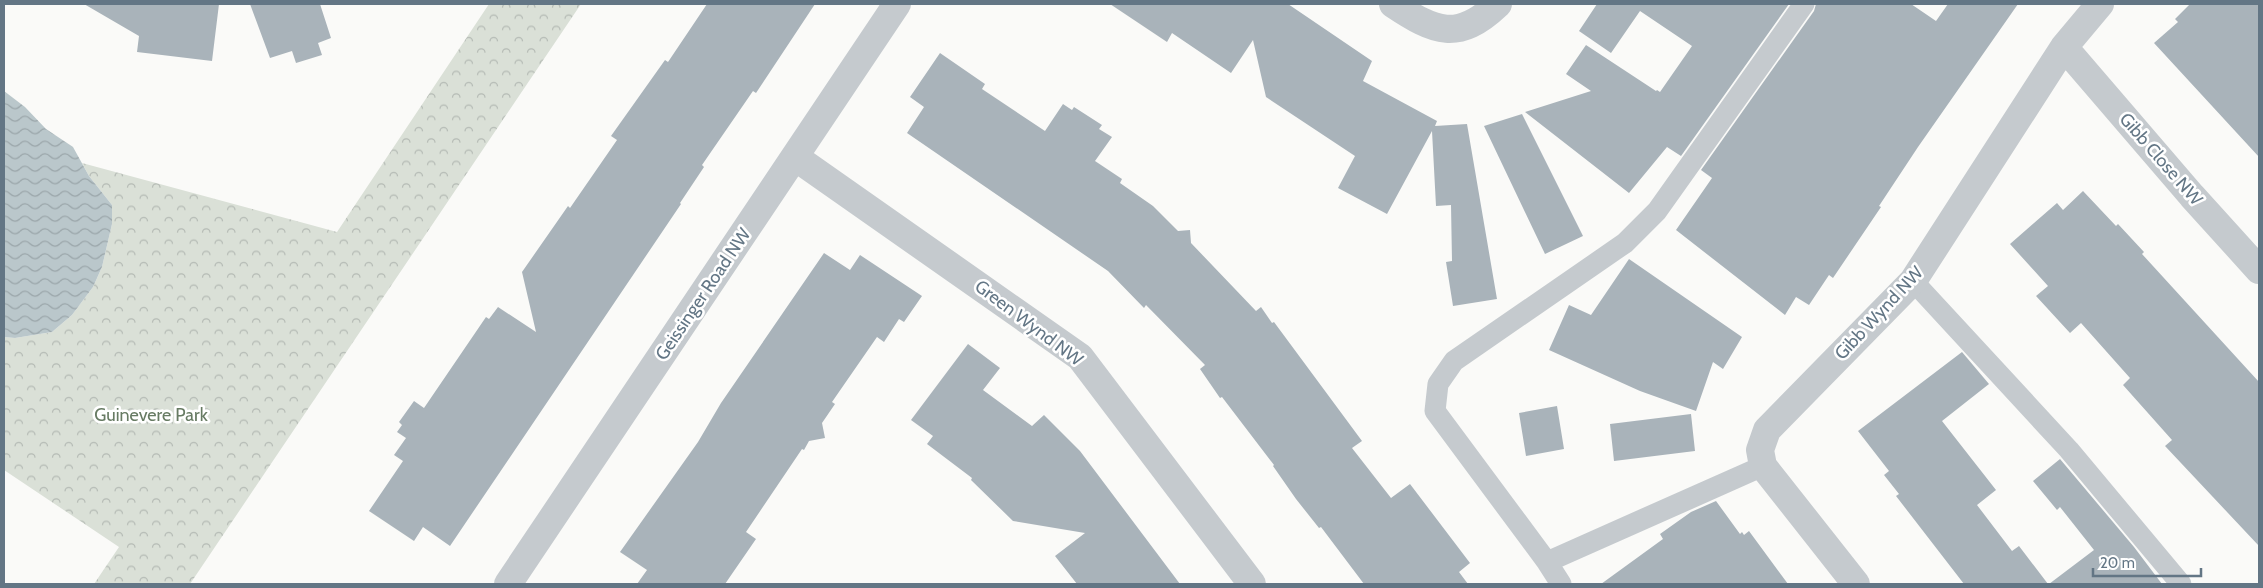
<svg xmlns="http://www.w3.org/2000/svg" width="2263" height="588" font-family="Cabin,sans-serif">
	<style>
		.park { fill: url(#park-crowns) }
		.water { fill: url(#water-waves) }
		.building { fill: #a9b3ba }
		.lines { fill: none; stroke-linecap: round; stroke-linejoin: round }
		.service { stroke: #c5cace; stroke-width: 21 }
		.minor { stroke: #c5cace; stroke-width: 28 }
		.labels { text-anchor: middle; stroke-width: 5; stroke-linejoin: round; paint-order: stroke }
		.street-label { font-size: 18px; fill: #637685; stroke: #fff }
		.park-label { font-size: 18px; fill: #677b63; stroke: #fff }
	</style>
	<defs>
		<pattern id="park-crowns" width="20" height="18" patternUnits="userSpaceOnUse" patternTransform="scale(1.25)"><rect width="20" height="18" fill="#dae0d7"/><path d="M2 6a3 3 0 1 1 6 0M12 15a3 3 0 1 1 6 0" fill="none" stroke="#b4bab4"/></pattern>
		<pattern id="water-waves" width="16" height="10" patternUnits="userSpaceOnUse" patternTransform="scale(1.25)"><rect width="16" height="10" fill="#bac7cb"/><path d="M0 5q4-4 8 0t8 0" fill="none" stroke="#9ba6aa"/></pattern>
	</defs>
	<rect width="100%" height="100%" fill="#fafaf8"/>
	<!-- park -->
	<path class="park" d="M 489,4 L 581,4 L 190,584 L 94,584 L 119,547 L 4,470 L 4,337 L 15,338 L 52,332 L 72,315 L 93,287 L 102,267 L 112,224 L 112,205 L 89,176 L 82,163 L 337,232 Z"/>
	<!-- water -->
	<path class="water" d="M 4,91 L 25,107 L 46,129 L 73,147 L 89,176 L 112,205 L 112,224 L 102,267 L 93,287 L 72,315 L 52,332 L 15,338 L 4,337 Z"/>
	<!-- building -->
	<path class="building" d="M 84,4 L 219,4 L 212,61 L 137,52 L 139,36 Z
		M 250,4 L 320,4 L 331,38 L 318,43 L 322,55 L 296,63 L 292,51 L 270,58 Z
		M 707,4 L 815,4 L 756,93 L 753,91 L 702,165 L 704,167 L 680,203 L 681,204 L 450,546 L 423,527 L 414,541 L 369,511 L 403,461 L 394,455 L 406,438 L 397,432 L 402,425 L 399,422 L 414,401 L 424,408 L 486,317 L 489,319 L 498,307 L 536,332 L 522,272 L 568,206 L 570,208 L 617,140 L 611,136 L 665,60 L 668,62 Z
		M 1110,4 L 1288,4 L 1372,61 L 1363,81 L 1437,121 L 1435,126 L 1467,124 L 1497,299 L 1453,306 L 1446,262 L 1452,261 L 1451,205 L 1436,206 L 1432,131 L 1387,214 L 1338,188 L 1355,156 L 1266,97 L 1253,40 L 1231,73 L 1172,33 L 1167,42 Z
		M 1597,4 L 1789,4 L 1681,156 L 1667,147 L 1629,193 L 1525,112 L 1591,91 L 1566,74 L 1586,45 L 1656,91 L 1657,90 L 1660,92 L 1692,46 L 1640,11 L 1611,53 L 1579,31 Z
		M 1816,4 L 1911,4 L 1936,21 L 1948,4 L 2018,4 L 1918,147 L 1879,206 L 1881,207 L 1833,278 L 1829,275 L 1809,305 L 1796,297 L 1785,315 L 1676,230 L 1712,178 L 1701,170 L 1814,11 Z
		M 2190,4 L 2259,4 L 2259,157 L 2154,43 L 2178,22 L 2175,19 Z
		M 940,53 L 985,84 L 982,89 L 1045,131 L 1063,104 L 1072,110 L 1074,107 L 1102,125 L 1099,129 L 1112,137 L 1095,161 L 1122,179 L 1120,183 L 1153,206 L 1178,231 L 1190,230 L 1191,243 L 1256,311 L 1261,307 L 1272,323 L 1274,322 L 1362,441 L 1352,448 L 1391,498 L 1410,484 L 1470,563 L 1459,572 L 1468,584 L 1364,584 L 1321,527 L 1319,528 L 1296,499 L 1273,466 L 1274,465 L 1222,397 L 1220,398 L 1200,369 L 1205,365 L 1146,305 L 1144,308 L 1108,271 L 907,133 L 924,107 L 910,97 Z
		M 1522,114 L 1583,236 L 1545,254 L 1484,126 Z
		M 2083,191 L 2116,226 L 2118,224 L 2144,252 L 2142,254 L 2259,382 L 2259,546 L 2165,446 L 2172,440 L 2123,385 L 2130,378 L 2081,323 L 2070,333 L 2036,296 L 2048,286 L 2010,244 L 2057,203 L 2063,210 Z
		M 824,253 L 850,270 L 860,255 L 922,296 L 904,322 L 899,319 L 884,342 L 877,337 L 832,402 L 835,404 L 822,423 L 825,438 L 809,441 L 804,450 L 802,449 L 746,532 L 756,539 L 725,584 L 637,584 L 647,570 L 620,552 L 698,442 L 721,403 Z
		M 1629,259 L 1742,337 L 1723,369 L 1713,362 L 1696,411 L 1640,391 L 1549,350 L 1569,305 L 1591,315 Z
		M 968,344 L 1000,368 L 983,390 L 1032,426 L 1044,415 L 1080,451 L 1180,584 L 1077,584 L 1055,556 L 1085,533 L 1013,521 L 971,480 L 972,478 L 927,444 L 933,436 L 911,420 Z
		M 1962,352 L 1989,384 L 1942,421 L 1996,490 L 1977,505 L 2012,551 L 2019,546 L 2048,584 L 1964,584 L 1896,496 L 1899,494 L 1884,475 L 1889,471 L 1858,431 Z
		M 1557,406 L 1564,449 L 1526,456 L 1519,413 Z
		M 1691,414 L 1695,451 L 1614,461 L 1610,424 Z
		M 2060,459 L 2134,547 L 2162,584 L 2049,584 L 2094,550 L 2060,507 L 2057,510 L 2033,481 Z
		M 1716,501 L 1740,534 L 1742,532 L 1744,535 L 1749,531 L 1788,584 L 1601,584 L 1663,539 L 1660,534 L 1691,512 Z"/>
	<g class="lines">
		<!-- service -->
		<path class="service" d="M 1913,281 L 2069,450 L 2181,584
			M 1547,562 L 1763,466
			M 1561,584 L 1547,562 L 1435,411 L 1438,384 L 1454,361 L 1625,243 L 1657,211 L 1804,4"/>
		<!-- minor -->
		<path class="minor" d="M 1393,4 C 1435,32 1458,42 1498,4
			M 2064,47 L 2192,196 L 2259,270
			M 795,157 L 1080,357 L 1252,584
			M 508,584 L 897,4
			M 1856,584 L 1763,466 L 1760,450 L 1767,430 L 1913,281 L 2064,47 L 2100,4"/>
	</g>
	<g class="labels">
		<!-- street labels -->
		<g class="street-label">
			<text transform="translate(2161 159) rotate(49)" y="6">Gibb Close NW</text>
			<text transform="translate(703 294) rotate(-56)" y="6">Geissinger Road NW</text>
			<text transform="translate(1879 313) rotate(-47)" y="6">Gibb Wynd NW</text>
			<text transform="translate(1029 323) rotate(37)" y="6">Green Wynd NW</text>
		</g>
		<!-- park labels -->
		<g class="park-label">
			<text x="151" y="421">Guinevere Park</text>
		</g>
	</g>
	<!-- border -->
	<rect width="2263" height="588" fill="none" stroke="#637685" stroke-width="10"/>
	<!-- scale -->
	<path d="M2093 568v8h108v-8" fill="none" stroke="#637685" stroke-width="2.5"/>
	<text x="2100" y="568" font-size="15" fill="#637685" stroke="#ffffff" stroke-width="4" paint-order="stroke">20 m</text>
</svg>
